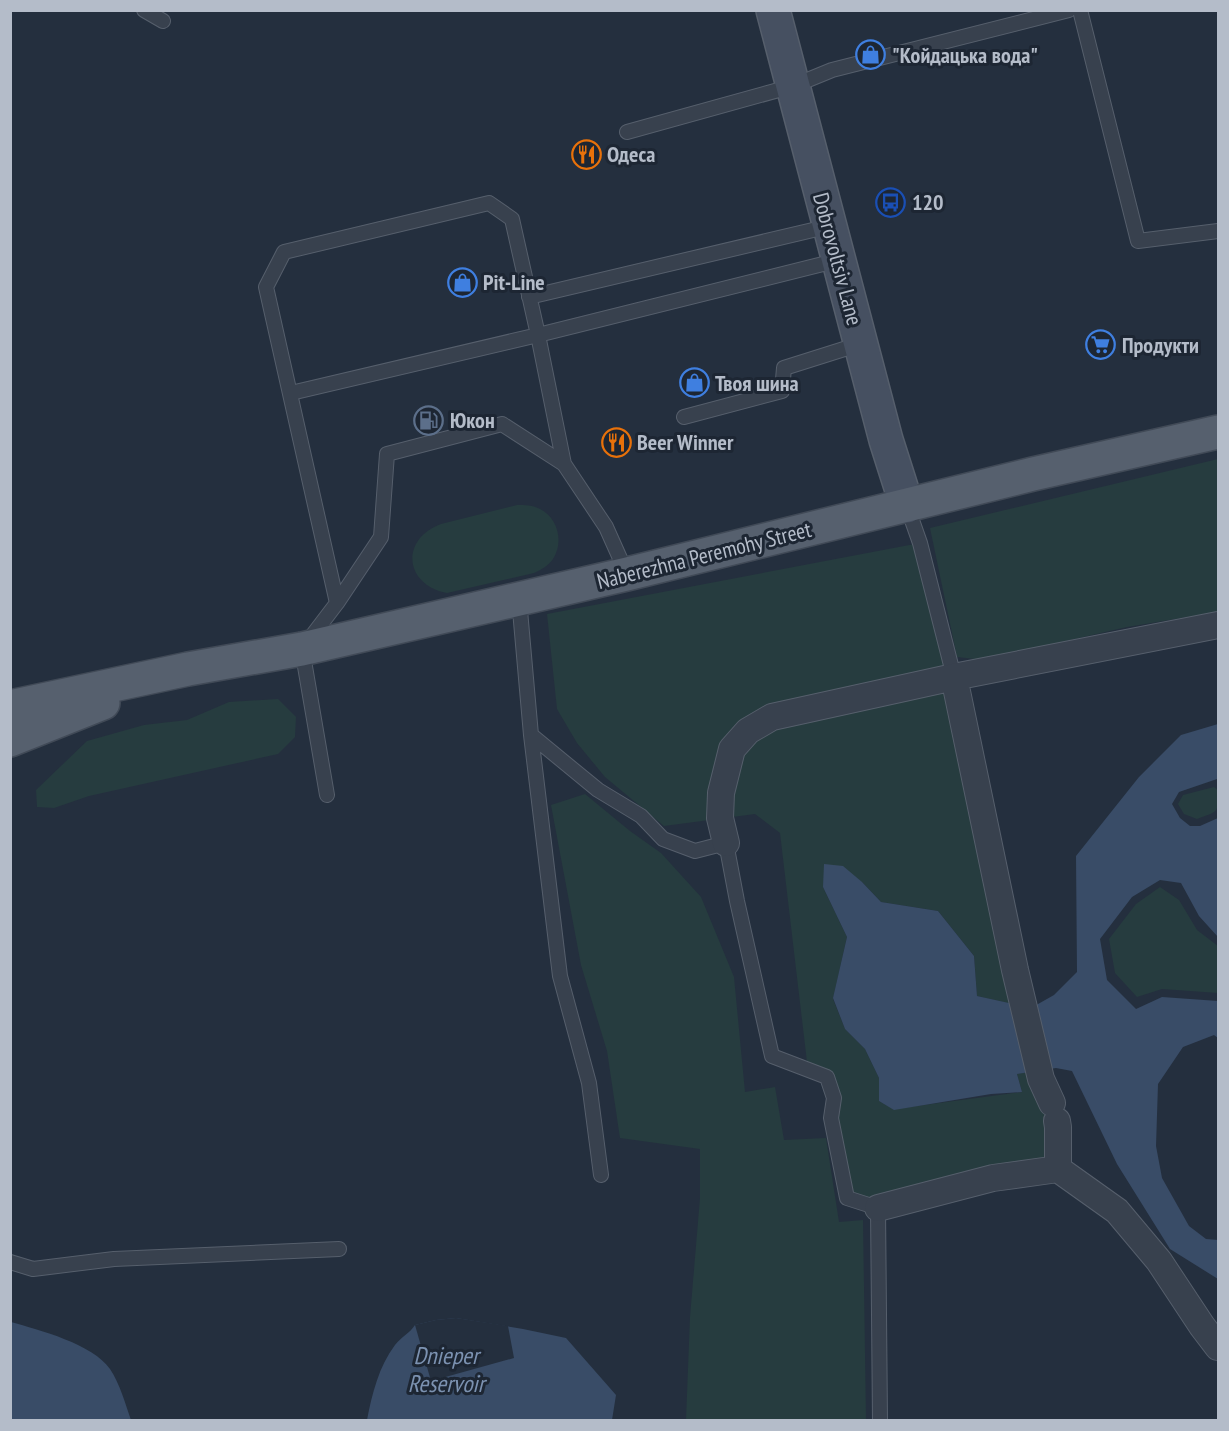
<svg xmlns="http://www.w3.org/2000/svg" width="1229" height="1431" font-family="'PT Sans Narrow',sans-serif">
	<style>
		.green { fill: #263c3f }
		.water { fill: #394c67 }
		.pier { fill: #242f3e }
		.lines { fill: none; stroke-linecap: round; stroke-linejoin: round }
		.lane-casing { stroke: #565f6c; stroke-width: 16 }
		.street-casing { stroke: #565f6c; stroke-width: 28 }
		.secondary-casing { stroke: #565f6c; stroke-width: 36 }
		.primary-casing { stroke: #414a57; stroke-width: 36 }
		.lane { stroke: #38414e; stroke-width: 14 }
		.street { stroke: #38414e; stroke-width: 26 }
		.secondary { stroke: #465061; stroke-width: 33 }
		.primary { stroke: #56606e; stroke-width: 33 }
		.labels { text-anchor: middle; stroke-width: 6; stroke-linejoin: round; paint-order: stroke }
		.poi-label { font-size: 22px; font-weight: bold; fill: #b4bcc9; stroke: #1d2633; text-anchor: start }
		.street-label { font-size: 22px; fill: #b4bcc9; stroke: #1d2633 }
		.water-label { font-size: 24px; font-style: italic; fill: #7c92b1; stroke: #1d2633 }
	</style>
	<rect width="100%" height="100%" fill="#242f3e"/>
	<!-- green -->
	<path class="green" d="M 1218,459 L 1218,612 L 1127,627 L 984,660 L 957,657 L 930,528 Z
		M 517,505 C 525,505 533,505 540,509 C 558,518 564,542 553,559 C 548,566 541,570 534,573 L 447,593 C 404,585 400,539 441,524 Z
		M 920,543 L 1024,1007 L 977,996 L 974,956 L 938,911 L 881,902 L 862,882 L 823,887 L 847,937 L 833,999 L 845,1029 L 865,1049 L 879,1078 L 879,1101 L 894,1109 L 1022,1092 L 1017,1074 L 1039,1070 L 1058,1169 L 878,1208 L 847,1198 L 834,1098 L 807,1062 L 780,833 L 755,814 L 664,826 L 605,777 L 577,743 L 557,709 L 547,614 Z
		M 278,699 L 296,717 L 295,737 L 278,754 L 89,796 L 54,808 L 37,807 L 36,790 L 87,741 L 144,725 L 187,720 L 229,702 Z
		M 1214,787 L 1218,790 C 1219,814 1218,811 1197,819 L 1184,814 L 1178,804 L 1183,795 Z
		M 585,794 L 630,831 L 661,853 L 701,897 L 734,977 L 745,1092 L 775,1087 L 784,1140 L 826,1138 L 839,1222 L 863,1220 L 866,1420 L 686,1420 L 690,1317 L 700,1198 L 700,1149 L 620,1138 L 607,1051 L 581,965 L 551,805 Z
		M 1160,887 L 1179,900 L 1197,930 L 1218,946 L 1218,993 L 1162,989 L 1137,997 L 1115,973 L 1109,939 L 1136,904 Z"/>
	<!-- water -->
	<path class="water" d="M 1218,724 L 1218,780 L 1217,779 L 1179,792 L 1172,804 L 1180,818 L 1190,826 L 1200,826 L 1218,818 L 1218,937 L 1199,916 L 1181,883 L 1160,880 L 1132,897 L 1100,939 L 1107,980 L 1136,1009 L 1162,997 L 1218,1001 L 1218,1038 L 1214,1035 L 1183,1047 L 1158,1084 L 1156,1146 L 1162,1178 L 1189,1226 L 1206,1239 L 1218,1240 L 1218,1279 L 1170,1249 L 1117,1164 L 1072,1071 L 1056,1068 L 1017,1074 L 1022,1092 L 991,1094 L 894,1110 L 879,1101 L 879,1078 L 865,1049 L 845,1029 L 833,998 L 847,937 L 823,887 L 824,864 L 843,866 L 862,882 L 881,902 L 938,911 L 974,956 L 977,996 L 1031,1008 L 1054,995 L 1077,972 L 1076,856 L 1139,777 L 1181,735 Z
		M 456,1318 L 523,1329 L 566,1338 L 616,1395 L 612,1420 L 367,1420 C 372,1394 379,1366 395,1345 C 401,1337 410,1333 415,1325 L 436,1320 Z
		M 11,1322 C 39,1330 93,1344 110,1369 C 120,1384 125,1403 131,1420 L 11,1420 Z"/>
	<!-- pier -->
	<path class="pier" d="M 456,1318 L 508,1326 L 514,1358 L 431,1381 L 415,1325 L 436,1320 Z"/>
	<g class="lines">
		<defs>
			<path id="lane" d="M 144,10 L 163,21
				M 1080,10 L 1138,241 L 1218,231
				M 627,132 L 793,86 L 832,70 L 1069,10
				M 529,297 L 830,226
				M 291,393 L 538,335 L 839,260
				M 684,417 L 782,391 L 784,368 L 860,344
				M 907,506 L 920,543 L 954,677
				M 519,599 L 531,735 L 560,976 L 589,1083 L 601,1175
				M 337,603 L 266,287 L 284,252 L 489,203 L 512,219 L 538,335 L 564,464
				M 531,735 L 598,790 L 641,816 L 663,839 L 695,851 L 726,843 L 737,901 L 772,1056 L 827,1077 L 834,1098 L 831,1118 L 847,1198 L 878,1208 L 880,1420
				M 327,795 L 302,649 L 337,603 L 381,537 L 387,454 L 502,424 L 564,464 L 606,527 L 627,574
				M 10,1262 L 33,1269 L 114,1259 L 339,1249"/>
			<path id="street" d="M 954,677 L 1015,970 L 1041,1079 L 1052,1103
				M 726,843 L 720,818 L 721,793 L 732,749 L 748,731 L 772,717 L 954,677 L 1218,625
				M 1057,1121 L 1058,1127 L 1058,1169
				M 878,1208 L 993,1178 L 1058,1169 L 1117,1211 L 1159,1261 L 1202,1326 L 1218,1347"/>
			<path id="secondary" d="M 773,10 L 886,440 L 907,506"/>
			<path id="primary" d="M 10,707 L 188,669 L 302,649 L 627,574 L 1033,474 L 1218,432
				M 10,740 L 103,703"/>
		</defs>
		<!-- lane casing -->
		<use href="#lane" class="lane-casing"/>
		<!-- street casing -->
		<use href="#street" class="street-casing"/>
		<!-- secondary casing -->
		<use href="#secondary" class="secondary-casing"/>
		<!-- primary casing -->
		<use href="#primary" class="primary-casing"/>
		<!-- lane -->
		<use href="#lane" class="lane"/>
		<!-- street -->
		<use href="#street" class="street"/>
		<!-- secondary -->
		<use href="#secondary" class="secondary"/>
		<!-- primary -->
		<use href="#primary" class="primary"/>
	</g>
	<!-- icons -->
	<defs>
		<symbol id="shop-ring" viewBox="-11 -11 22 22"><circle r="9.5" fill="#1d2633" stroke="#3f7fe0" stroke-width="1.5"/><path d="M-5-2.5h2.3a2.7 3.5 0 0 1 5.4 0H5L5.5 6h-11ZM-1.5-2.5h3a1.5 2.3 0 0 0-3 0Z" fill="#3f7fe0"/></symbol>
		<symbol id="restaurant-ring" viewBox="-11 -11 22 22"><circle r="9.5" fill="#1d2633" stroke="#e8710a" stroke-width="1.5"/><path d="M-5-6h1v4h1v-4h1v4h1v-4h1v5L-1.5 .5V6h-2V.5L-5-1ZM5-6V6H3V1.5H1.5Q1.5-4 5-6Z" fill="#e8710a"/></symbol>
		<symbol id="bus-ring" viewBox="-11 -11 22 22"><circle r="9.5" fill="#1d2633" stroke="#1a4fb4" stroke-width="1.5"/><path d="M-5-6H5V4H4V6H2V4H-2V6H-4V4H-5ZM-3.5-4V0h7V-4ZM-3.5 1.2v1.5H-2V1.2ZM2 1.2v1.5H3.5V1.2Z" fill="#1a4fb4"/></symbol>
		<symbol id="supermarket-ring" viewBox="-11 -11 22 22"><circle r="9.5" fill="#1d2633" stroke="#3f7fe0" stroke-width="1.5"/><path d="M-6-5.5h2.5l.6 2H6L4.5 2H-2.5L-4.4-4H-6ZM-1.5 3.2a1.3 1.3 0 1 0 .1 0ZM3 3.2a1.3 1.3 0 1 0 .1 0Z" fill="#3f7fe0"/></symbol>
		<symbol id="fuel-ring" viewBox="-11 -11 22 22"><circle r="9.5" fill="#1d2633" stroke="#5c6f8a" stroke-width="1.5"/><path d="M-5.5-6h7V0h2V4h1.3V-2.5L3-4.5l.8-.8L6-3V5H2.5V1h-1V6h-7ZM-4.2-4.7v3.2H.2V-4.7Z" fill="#5c6f8a"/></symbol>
	</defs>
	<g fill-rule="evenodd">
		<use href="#shop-ring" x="854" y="38" width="33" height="33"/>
		<use href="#restaurant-ring" x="570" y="138" width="33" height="33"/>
		<use href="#bus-ring" x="874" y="186" width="33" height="33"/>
		<use href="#shop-ring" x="446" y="266" width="33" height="33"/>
		<use href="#supermarket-ring" x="1084" y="328" width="33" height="33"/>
		<use href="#shop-ring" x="678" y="366" width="33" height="33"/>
		<use href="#fuel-ring" x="412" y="404" width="33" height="33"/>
		<use href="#restaurant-ring" x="600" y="426" width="33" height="33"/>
	</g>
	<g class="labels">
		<!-- poi labels -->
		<g class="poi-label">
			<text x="892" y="63">"Койдацька вода"</text>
			<text x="607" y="162">Одеса</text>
			<text x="912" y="210">120</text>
			<text x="483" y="290">Pit-Line</text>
			<text x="1122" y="353">Продукти</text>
			<text x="715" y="391">Твоя шина</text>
			<text x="450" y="428">Юкон</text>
			<text x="637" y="450">Beer Winner</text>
		</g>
		<!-- street labels -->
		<g class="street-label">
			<text transform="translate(838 259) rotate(75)" y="8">Dobrovoltsiv Lane</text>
			<text transform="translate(704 555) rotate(-14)" y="8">Naberezhna Peremohy Street</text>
		</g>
		<!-- water labels -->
		<g class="water-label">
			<text x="446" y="1364">Dnieper<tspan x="446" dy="28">Reservoir</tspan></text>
		</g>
	</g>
	<!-- border -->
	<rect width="1229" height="1431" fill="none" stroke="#b4bcc9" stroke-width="24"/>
</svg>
